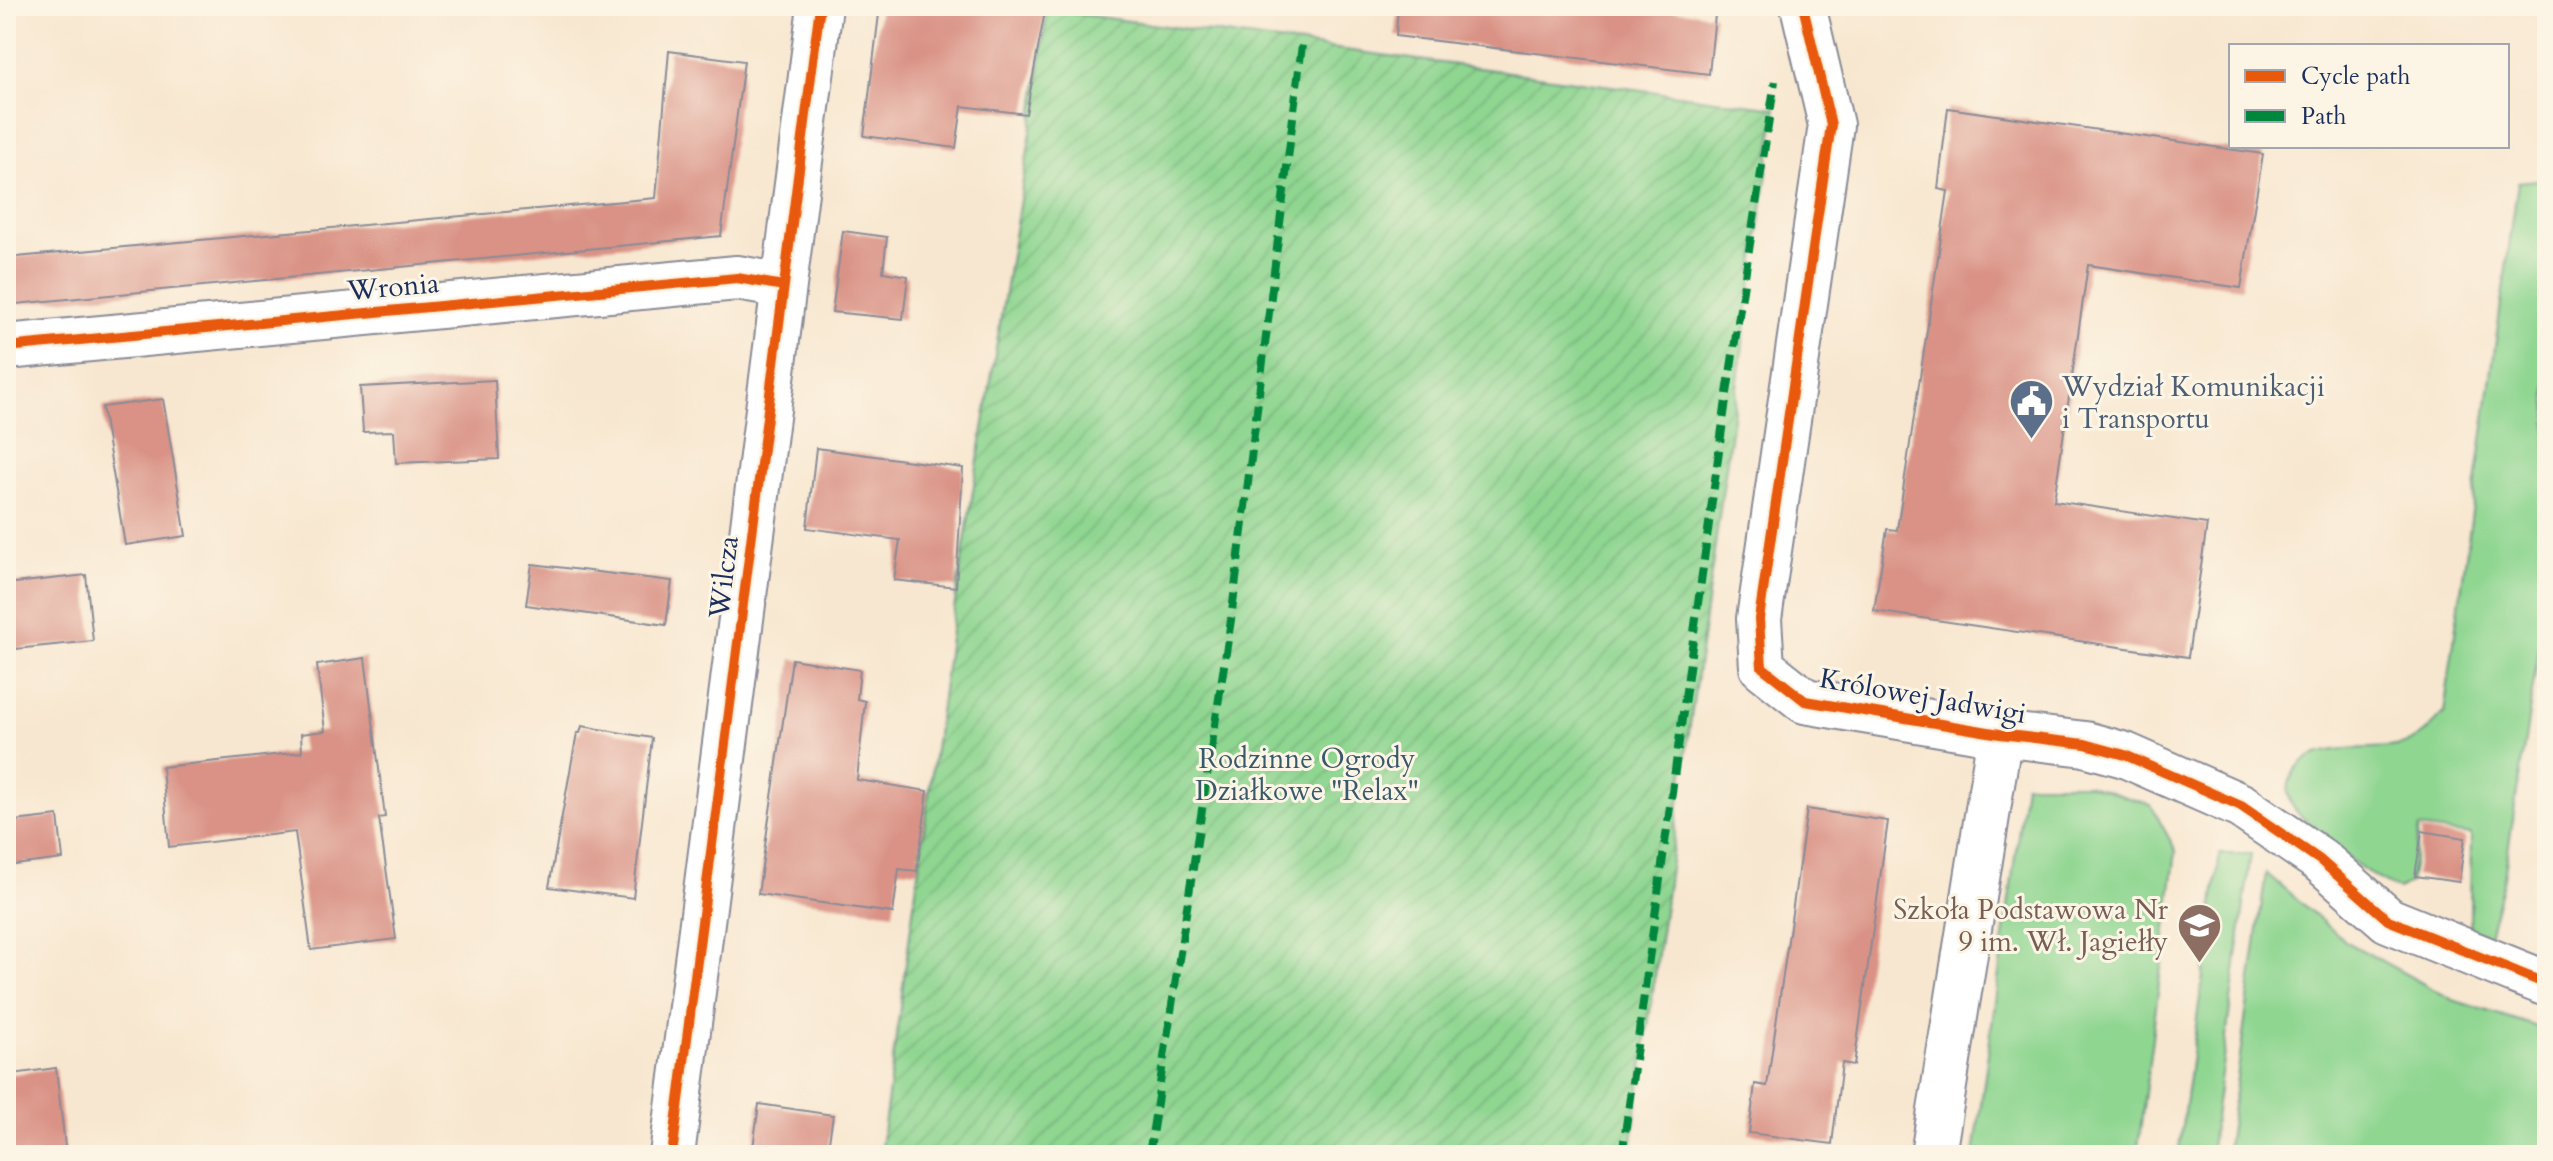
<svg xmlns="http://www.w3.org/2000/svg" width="2553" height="1161" font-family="Cardo,serif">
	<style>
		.grass { fill: #8fd691; stroke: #558278; stroke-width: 2 }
		.garden { fill: url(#garden-furrows); stroke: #558278; stroke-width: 2 }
		.building { fill: #d99285 }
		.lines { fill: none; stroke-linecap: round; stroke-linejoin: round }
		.minor-casing { stroke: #8a8b97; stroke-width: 48 }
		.minor { stroke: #fff; stroke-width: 44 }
		.quiet { stroke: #00873e; stroke-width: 8; stroke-dasharray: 16 8; stroke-linecap: butt }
		.cycleway-casing { stroke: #fcf5e5; stroke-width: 15 }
		.cycleway { stroke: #e8590c; stroke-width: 10 }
		.labels { text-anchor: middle; stroke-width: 6; stroke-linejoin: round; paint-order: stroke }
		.street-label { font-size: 28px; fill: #1b2f5e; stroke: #fcf5e5 }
		.service-label { font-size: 28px; fill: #4e5e75; stroke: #fcf5e5; text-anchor: start }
		.park-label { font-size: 28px; fill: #38596b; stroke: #fcf5e5 }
		.education-label { font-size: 28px; fill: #785e54; stroke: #fcf5e5; text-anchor: end }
	</style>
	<defs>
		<pattern id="garden-furrows" width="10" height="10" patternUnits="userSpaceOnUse" patternTransform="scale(2)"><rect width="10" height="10" fill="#8fd691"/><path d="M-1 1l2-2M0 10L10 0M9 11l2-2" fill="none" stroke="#7bb87f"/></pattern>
	</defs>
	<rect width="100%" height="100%" fill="#fcf5e5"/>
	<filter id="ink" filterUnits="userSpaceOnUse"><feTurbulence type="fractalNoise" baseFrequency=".0125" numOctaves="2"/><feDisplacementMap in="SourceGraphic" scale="16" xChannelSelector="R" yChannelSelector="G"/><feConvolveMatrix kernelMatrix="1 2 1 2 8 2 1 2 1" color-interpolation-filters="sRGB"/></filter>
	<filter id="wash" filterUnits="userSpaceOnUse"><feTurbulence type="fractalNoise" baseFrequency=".006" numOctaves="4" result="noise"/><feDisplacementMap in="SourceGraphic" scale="32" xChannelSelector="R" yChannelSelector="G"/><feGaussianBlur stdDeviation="1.8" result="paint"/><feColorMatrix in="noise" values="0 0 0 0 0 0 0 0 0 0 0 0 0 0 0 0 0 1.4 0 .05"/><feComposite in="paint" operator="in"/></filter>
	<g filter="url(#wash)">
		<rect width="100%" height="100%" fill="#f8e7d0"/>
		<!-- grass -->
		<path class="grass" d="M 2547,179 L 2547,595 L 2504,878 L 2489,936 L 2470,929 L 2471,835 L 2419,828 L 2410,882 L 2399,889 C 2363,875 2335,846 2306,821 C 2295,812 2286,799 2289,784 C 2301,736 2365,754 2401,745 C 2419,741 2432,726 2444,713 L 2518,182 Z
			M 2025,784 L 2086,784 L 2151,805 L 2176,851 L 2137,1155 L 1974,1155 Z
			M 2220,854 L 2251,854 L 2210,1155 L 2178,1155 Z
			M 2266,873 L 2345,941 L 2453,1000 L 2547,1030 L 2547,1155 L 2226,1155 Z"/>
		<!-- garden -->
		<path class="garden" d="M 1047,10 L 1776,108 L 1630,1155 L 880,1155 L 954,609 L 1033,119 Z"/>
		<g id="blocks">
			<!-- building -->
			<path class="building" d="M 880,6 L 1046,6 L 1026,114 L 962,106 L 956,148 L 864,136 Z
				M 1398,6 L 1637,6 L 1715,15 L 1709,74 L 1396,36 Z
				M 669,51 L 744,61 L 721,236 L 6,305 L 6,258 L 656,198 Z
				M 1948,108 L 2263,154 L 2241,288 L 2088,265 L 2054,501 L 2207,524 L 2188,657 L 1874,611 L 1887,529 L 1897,530 L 1948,191 L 1938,189 Z
				M 843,231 L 887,237 L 883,272 L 908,276 L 903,319 L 832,312 Z
				M 495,380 L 499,459 L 396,463 L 394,431 L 363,432 L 360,387 Z
				M 163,399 L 186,536 L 125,545 L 102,407 Z
				M 816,448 L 963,468 L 956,587 L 894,580 L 900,540 L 807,528 Z
				M 532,564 L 672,581 L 666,625 L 526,605 Z
				M 86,575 L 93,641 L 6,650 L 6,584 Z
				M 365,658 L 385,817 L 379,818 L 396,939 L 311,950 L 295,832 L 169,847 L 162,767 L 302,752 L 301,734 L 325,731 L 317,665 Z
				M 792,659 L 860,670 L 857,699 L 865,701 L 857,780 L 928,791 L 917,871 L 899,869 L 893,913 L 758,894 Z
				M 582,726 L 652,738 L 633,898 L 549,887 L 577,733 L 580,733 Z
				M 1807,809 L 1888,821 L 1854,1065 L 1842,1063 L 1832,1144 L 1749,1133 L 1755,1084 L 1767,1086 Z
				M 58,816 L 63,859 L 6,866 L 6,822 Z
				M 2422,831 L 2465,838 L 2459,882 L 2415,876 Z
				M 56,1068 L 66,1155 L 6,1155 L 6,1075 Z
				M 759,1104 L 833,1115 L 827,1155 L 752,1155 Z"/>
		</g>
	</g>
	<g filter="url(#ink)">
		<use href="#blocks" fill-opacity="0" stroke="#8a8b97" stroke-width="2"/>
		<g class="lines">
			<defs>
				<path id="minor" d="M 1803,6 L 1831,125 L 1759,619 L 1762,667 L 1805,701 L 2000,734 L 2085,744 L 2125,755 L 2241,806 L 2320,860 L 2388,920 L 2547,984
					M 6,347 L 737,278 L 784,286
					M 672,1155 L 820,6
					M 1933,1155 L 2000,734"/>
			</defs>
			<!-- minor casing -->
			<use href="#minor" class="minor-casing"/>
			<!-- minor -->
			<use href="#minor" class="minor"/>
			<!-- quiet -->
			<path class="quiet" d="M 1149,1155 L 1231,620 L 1302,45
				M 1622,1155 L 1726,400 L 1775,81"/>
			<defs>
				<path id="cycleway" d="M 1803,6 L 1831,125 L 1759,619 L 1762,667 L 1805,701 L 2000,734 L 2085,744 L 2125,755 L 2241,806 L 2320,860 L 2388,920 L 2547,984
					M 6,347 L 737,278 L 784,286
					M 672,1155 L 820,6"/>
			</defs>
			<!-- cycleway casing -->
			<use href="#cycleway" class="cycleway-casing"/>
			<!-- cycleway -->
			<use href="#cycleway" class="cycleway"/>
		</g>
	</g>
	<!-- icons -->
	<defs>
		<symbol id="civic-pin" viewBox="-11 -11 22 30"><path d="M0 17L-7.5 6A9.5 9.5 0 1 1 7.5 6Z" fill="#5c6f8a" stroke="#fcf5e5"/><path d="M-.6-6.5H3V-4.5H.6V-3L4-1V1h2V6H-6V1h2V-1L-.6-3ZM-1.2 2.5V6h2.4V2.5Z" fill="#fff"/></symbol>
		<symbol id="school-pin" viewBox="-11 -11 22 30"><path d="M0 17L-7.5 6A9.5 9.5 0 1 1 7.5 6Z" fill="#8d6e63" stroke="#fcf5e5"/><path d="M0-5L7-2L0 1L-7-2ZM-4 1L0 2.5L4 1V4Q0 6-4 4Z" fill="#fff"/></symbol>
	</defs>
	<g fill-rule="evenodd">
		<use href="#civic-pin" x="2006" y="376" width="51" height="69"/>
		<use href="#school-pin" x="2174" y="900" width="51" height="69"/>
	</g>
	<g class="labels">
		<!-- street labels -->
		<g class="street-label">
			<text transform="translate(393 286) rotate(-5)" y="10">Wronia</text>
			<text transform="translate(723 577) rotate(-83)" y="10">Wilcza</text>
			<text transform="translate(1923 695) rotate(10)" y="10">Królowej Jadwigi</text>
		</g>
		<!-- service labels -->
		<g class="service-label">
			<text x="2062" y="396">Wydział Komunikacji<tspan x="2062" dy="32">i Transportu</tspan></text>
		</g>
		<!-- park labels -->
		<g class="park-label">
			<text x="1307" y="768">Rodzinne Ogrody<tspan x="1307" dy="32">Działkowe "Relax"</tspan></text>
		</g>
		<!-- education labels -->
		<g class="education-label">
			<text x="2168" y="919">Szkoła Podstawowa Nr<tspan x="2168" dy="32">9 im. Wł. Jagiełły</tspan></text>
		</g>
	</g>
	<!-- margin -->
	<rect width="2553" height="1161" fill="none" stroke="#fcf5e5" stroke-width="32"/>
	<!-- legend -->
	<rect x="2229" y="44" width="280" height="104" fill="#fcf5e5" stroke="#a2a6af" stroke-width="2"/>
	<rect x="2245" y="70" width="40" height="12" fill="#e8590c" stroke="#a2a6af" stroke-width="2"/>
	<text x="2301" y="84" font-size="24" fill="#1b2f5e">Cycle path</text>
	<rect x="2245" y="110" width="40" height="12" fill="#00873e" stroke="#a2a6af" stroke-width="2"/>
	<text x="2301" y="124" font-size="24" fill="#1b2f5e">Path</text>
</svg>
